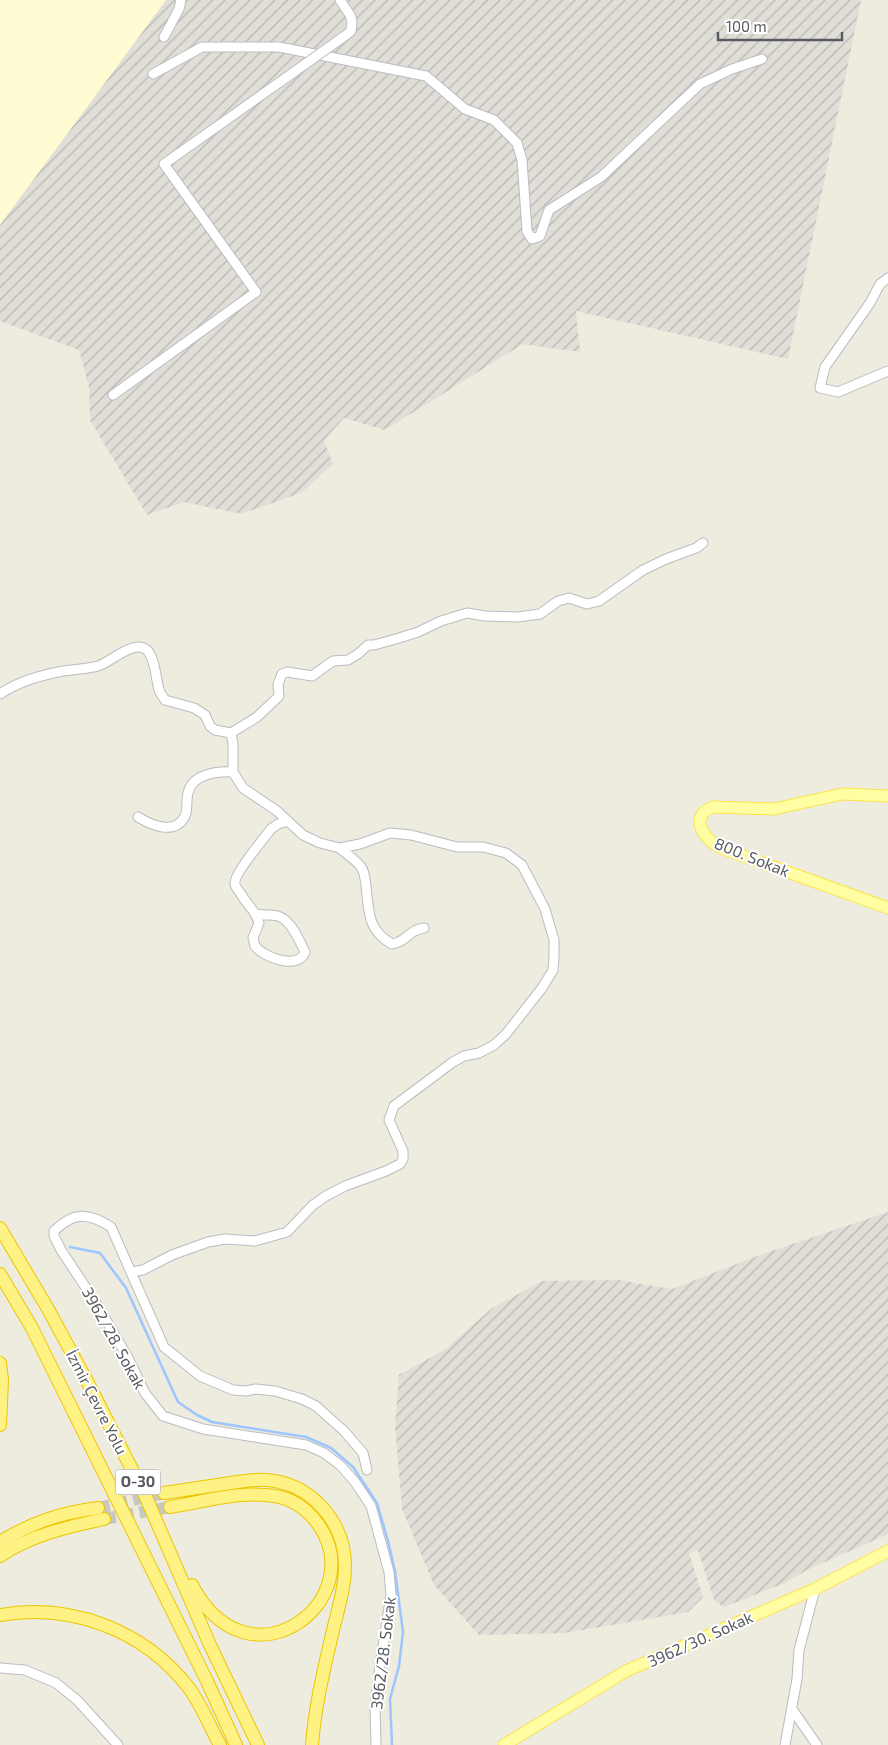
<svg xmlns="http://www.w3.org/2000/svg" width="888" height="1745" font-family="'Exo 2',sans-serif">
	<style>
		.commercial { fill: #fffbd2 }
		.industrial { fill: url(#industrial-furrows) }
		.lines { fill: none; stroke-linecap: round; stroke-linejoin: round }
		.stream { stroke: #9dc5ff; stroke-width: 2.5 }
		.highway-tunnel { stroke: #c8c8c0; stroke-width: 12; stroke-dasharray: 12 6; stroke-linecap: butt }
		.minor-casing { stroke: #babcc2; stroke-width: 11 }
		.major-casing { stroke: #fbe44a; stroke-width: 13 }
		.highway-casing { stroke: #ecc500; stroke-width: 14 }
		.minor { stroke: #fff; stroke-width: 9 }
		.major { stroke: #fffea2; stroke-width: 11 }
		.highway { stroke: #fff284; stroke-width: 12 }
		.minor-bridge-casing { stroke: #babcc2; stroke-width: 11; stroke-linecap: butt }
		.minor-bridge { stroke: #fff; stroke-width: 9 }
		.labels { text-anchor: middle; stroke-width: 4; stroke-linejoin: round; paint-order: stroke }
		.shield { fill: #fff; stroke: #8a8c90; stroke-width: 1 }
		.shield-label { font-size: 15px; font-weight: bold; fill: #585b61 }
		.street-label { font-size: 16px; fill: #585b61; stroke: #fff }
	</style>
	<defs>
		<pattern id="industrial-furrows" width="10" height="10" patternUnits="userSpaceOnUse" patternTransform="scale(1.25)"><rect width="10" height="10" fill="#e0ded7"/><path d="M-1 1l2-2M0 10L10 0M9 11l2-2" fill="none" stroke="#b8b7b2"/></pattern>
	</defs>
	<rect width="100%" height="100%" fill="#edecdf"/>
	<!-- commercial -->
	<path class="commercial" d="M 0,0 L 169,0 L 0,230 Z"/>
	<!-- industrial -->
	<path class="industrial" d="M 166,0 L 861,0 L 788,359 L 576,311 L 580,352 L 523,344 L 385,430 L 344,418 L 324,440 L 333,464 L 301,493 L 241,514 L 184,502 L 147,515 L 90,420 L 89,387 L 79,350 L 0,321 L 0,225 Z
		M 888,1212 L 888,1534 L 807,1570 L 785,1583 L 724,1607 L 714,1600 L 698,1550 L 689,1553 L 703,1597 L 688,1612 L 565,1633 L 479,1635 L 434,1585 L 402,1509 L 395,1427 L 399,1375 L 446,1349 L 491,1309 L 542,1281 L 618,1280 L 672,1289 L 760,1255 Z"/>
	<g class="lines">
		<!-- stream -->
		<path class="stream" d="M 70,1247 L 100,1253 L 126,1288 L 178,1402 L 197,1415 L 212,1422 L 306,1437 L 331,1448 L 353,1467 L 377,1503 L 388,1541 L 395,1571 L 403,1632 L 399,1666 L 390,1699 L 392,1745"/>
		<!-- highway-tunnel -->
		<path class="highway-tunnel" d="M 98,1508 L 164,1493
			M 104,1519 L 170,1507"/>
		<defs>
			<path id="minor" d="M 340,0 L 350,15 L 352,21 L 351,31 L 346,35
				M 164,37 L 179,9 L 181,0
				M 153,74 L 202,47 L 279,47 L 426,76 L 465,109 L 494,120 L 517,143 L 522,160 L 527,231 L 532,239 L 540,236 L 549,210 L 601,177 L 700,84 L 732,69 L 762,59
				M 888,278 L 880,284 L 870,303 L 825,367 L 820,388 L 838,392 L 888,371
				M 113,395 L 256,292 L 164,164 L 287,77
				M 0,694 C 19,681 41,675 64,671 C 75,669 88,669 98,666 C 111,662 134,639 147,650 C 155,658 156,679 159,690 C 160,693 163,697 165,700 L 194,708 L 205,715 L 210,726 L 215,730 L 231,733
				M 138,817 C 151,825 175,836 185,816 C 188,809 186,800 188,793 C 192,774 217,771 233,772
				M 340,848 C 346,854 356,860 361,867 C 365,872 365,879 366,886 C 369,911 367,930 392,944 C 409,941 406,931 424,928
				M 257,914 C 264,916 271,914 278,916 C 291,920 299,940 305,952 C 299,970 264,958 255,946 C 254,943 254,940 253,938 L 259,923 C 256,911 247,905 241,894 C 239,891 235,887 235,884 C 233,875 265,837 271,829 L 278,824 L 288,821
				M 131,1272 L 143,1270 L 172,1255 L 208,1242 L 225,1239 L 255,1241 L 287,1232 L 313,1205 L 326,1196 L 345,1186 L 386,1171 L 400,1164 L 403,1159 L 403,1151 L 389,1120 L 394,1106 L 453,1062 L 464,1056 L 479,1053 L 494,1045 L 506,1034 L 542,988 L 553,970 L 554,957 L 554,940 L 545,909 L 522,865 L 506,853 L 483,847 L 457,847 L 411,835 L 390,833 L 360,844 L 340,848 L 320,843 L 303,835 L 277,811 L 243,788 L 233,772 L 233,744 L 231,733 L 257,717 L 279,696 L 278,684 L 282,674 L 287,672 L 312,676 L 333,661 L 348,660 L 358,654 L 368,645 L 374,645 L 396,639 L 418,632 L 441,621 L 467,613 L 485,616 L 518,617 L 540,614 L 558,601 L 569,598 L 587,604 L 599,601 L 643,570 L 666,559 L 696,548 L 703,543
				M 367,1470 L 363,1453 L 344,1431 L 316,1406 L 302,1399 L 275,1391 L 256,1389 L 246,1391 L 233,1390 L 200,1376 L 164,1347 L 111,1227 C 88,1212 73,1212 54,1231 L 54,1236 L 61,1250 L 96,1303 L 127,1356 L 145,1393 L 163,1416 L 203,1429 L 306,1445 L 324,1453 L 341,1466 L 355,1482 L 371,1506 L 389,1572 L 391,1595 L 380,1665 L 375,1708 L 376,1745
				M 0,1668 L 25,1670 L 56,1683 L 77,1700 L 118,1745
				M 792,1709 L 817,1745
				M 785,1745 L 797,1679 L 799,1650 L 815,1589"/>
			<path id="major" d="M 888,796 L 842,794 L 774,809 L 713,807 C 687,817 705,840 721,848 L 888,908
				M 504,1745 L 626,1671 L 815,1589 L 888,1551"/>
			<path id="highway" d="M 0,1228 L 48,1309 L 87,1381 L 145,1495 L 210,1645 L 258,1745
				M 0,1274 L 32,1328 L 207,1681 L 236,1745
				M 0,1363 L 2,1380 L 0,1425
				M 164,1493 C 184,1490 204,1487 224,1484 C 238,1482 252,1479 266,1480 C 311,1483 345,1522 345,1566 C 345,1586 339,1606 334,1626 C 325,1665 315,1704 312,1745
				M 170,1507 C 203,1502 241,1490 275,1496 C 293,1499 307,1509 318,1524 C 372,1600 249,1694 192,1585
				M 0,1542 C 33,1522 60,1513 98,1508
				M 0,1556 C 31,1535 67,1527 104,1519
				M 0,1615 C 72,1603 144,1630 189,1688 C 201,1704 210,1727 220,1745"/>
		</defs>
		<!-- minor casing -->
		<use href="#minor" class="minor-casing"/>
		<!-- major casing -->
		<use href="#major" class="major-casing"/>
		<!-- highway casing -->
		<use href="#highway" class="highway-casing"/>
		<!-- minor -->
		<use href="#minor" class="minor"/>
		<!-- major -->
		<use href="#major" class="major"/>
		<!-- highway -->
		<use href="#highway" class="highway"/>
		<defs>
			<path id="minor-bridge" d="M 287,77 L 346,35"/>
		</defs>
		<!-- minor-bridge casing -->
		<use href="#minor-bridge" class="minor-bridge-casing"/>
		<!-- minor-bridge -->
		<use href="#minor-bridge" class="minor-bridge"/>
	</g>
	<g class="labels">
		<!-- shield labels -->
		<rect class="shield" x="115.5" y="1469.5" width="45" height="25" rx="4"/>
		<g class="shield-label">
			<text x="138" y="1487">O-30</text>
		</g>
		<!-- street labels -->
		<g class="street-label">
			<text transform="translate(752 857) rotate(22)" y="6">800. Sokak</text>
			<text transform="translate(114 1338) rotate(61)" y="6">3962/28. Sokak</text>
			<text transform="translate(97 1402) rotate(63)" y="6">İzmir Çevre Yolu</text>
			<text transform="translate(700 1639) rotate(-24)" y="6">3962/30. Sokak</text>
			<text transform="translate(383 1653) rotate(-83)" y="6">3962/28. Sokak</text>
		</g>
	</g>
	<!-- scale -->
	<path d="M718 32v8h124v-8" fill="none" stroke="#585b61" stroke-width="2.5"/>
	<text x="726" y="32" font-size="15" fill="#585b61" stroke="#ffffff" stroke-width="4" paint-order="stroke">100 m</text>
</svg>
